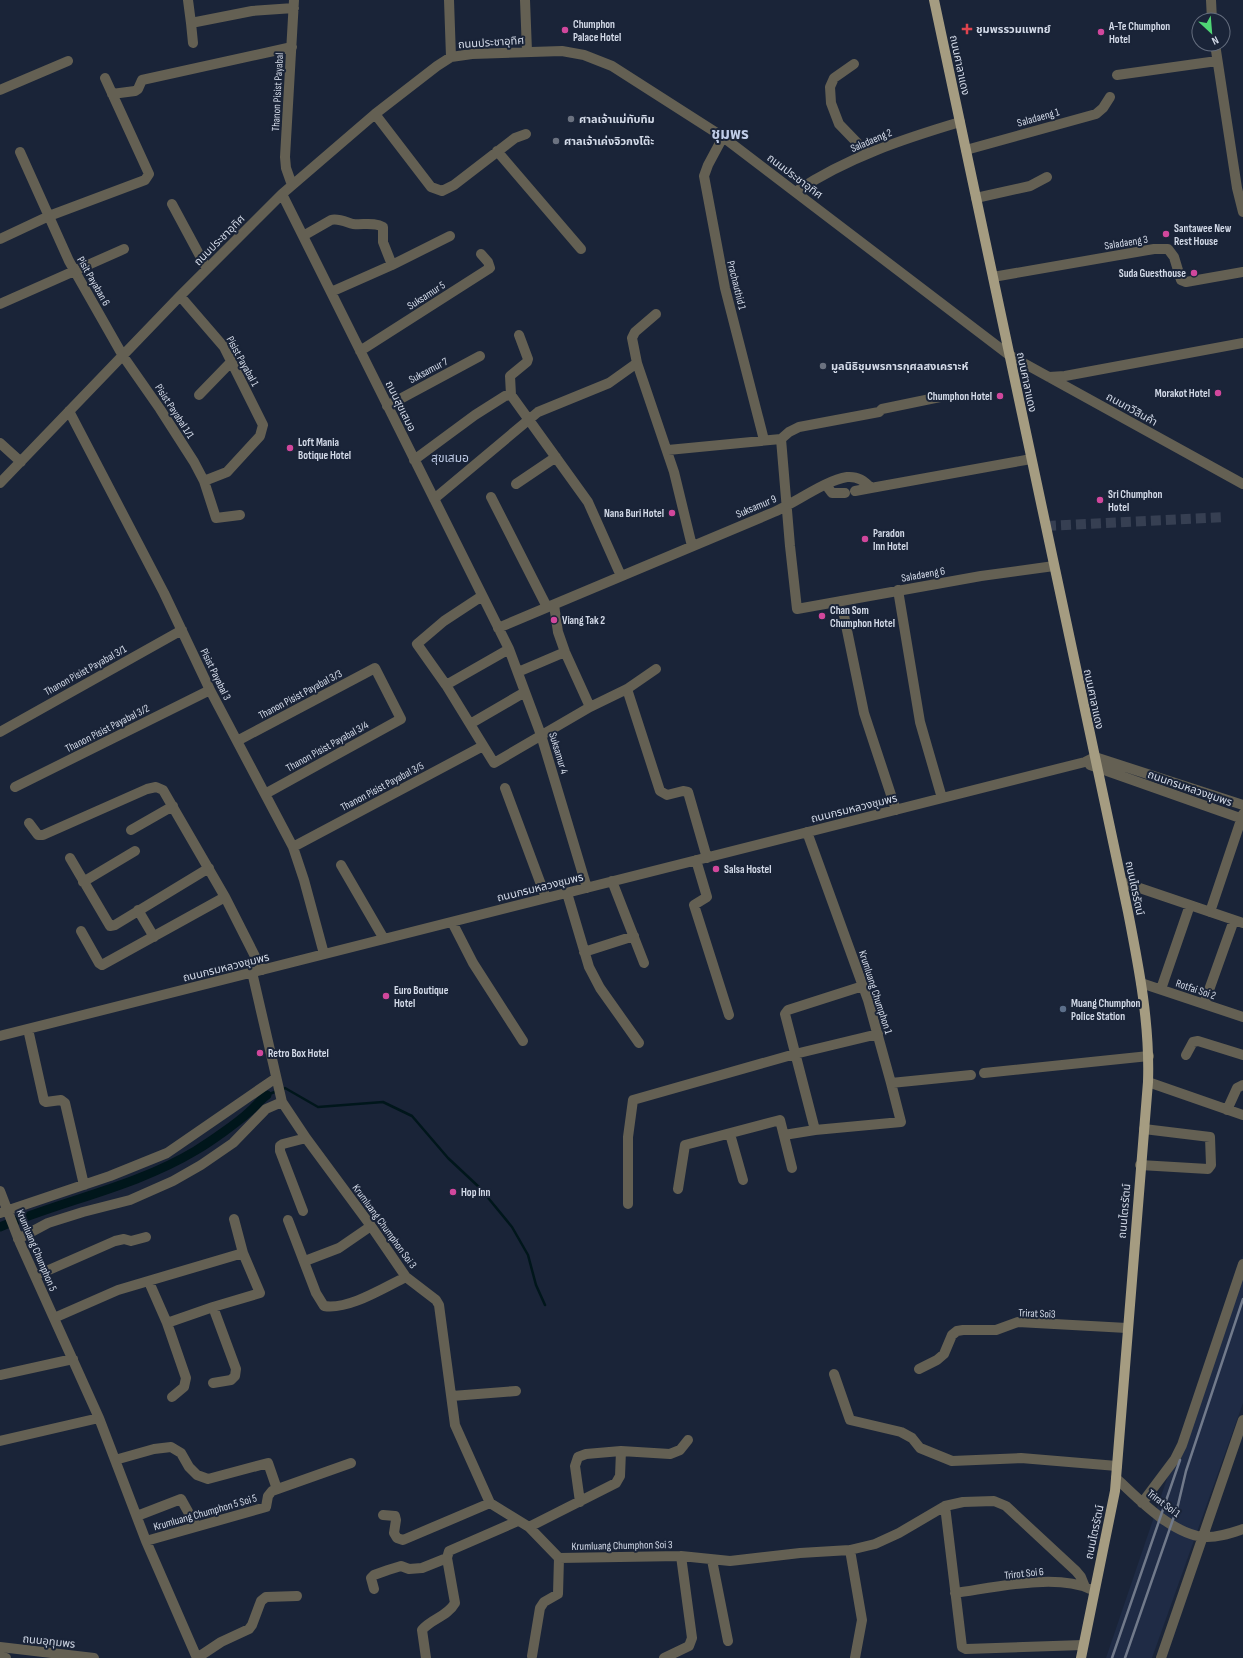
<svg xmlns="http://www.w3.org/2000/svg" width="1243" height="1658" font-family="'Sofia Sans Condensed','Noto Sans Thai',sans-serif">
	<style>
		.built { fill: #1f2b45 }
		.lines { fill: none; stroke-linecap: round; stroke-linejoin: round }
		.stream { stroke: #00161b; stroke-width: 2.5 }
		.canal { stroke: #00161b; stroke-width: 9 }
		.minor-tunnel { stroke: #363f52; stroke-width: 10; stroke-dasharray: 10 5; stroke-linecap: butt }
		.minor { stroke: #646053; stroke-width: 10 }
		.major { stroke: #a59c81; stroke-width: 10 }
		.rail { stroke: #717a8b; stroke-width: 2.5 }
		.health-dot { fill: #e0444e; stroke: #1a2438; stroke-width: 1.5 }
		.hotel-dot { fill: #d1479c; stroke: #1a2438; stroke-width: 1.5 }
		.worship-dot { fill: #6b7280; stroke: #1a2438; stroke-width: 1.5 }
		.service-dot { fill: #5c6f8a; stroke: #1a2438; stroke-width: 1.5 }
		.labels { text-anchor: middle; stroke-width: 4; stroke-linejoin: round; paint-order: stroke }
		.poi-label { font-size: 11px; font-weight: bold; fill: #d3dae8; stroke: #1a2438; text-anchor: start }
		.street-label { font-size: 11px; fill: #d3dae8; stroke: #1a2438 }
		.neighbourhood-label { font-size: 12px; fill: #bfcce7; stroke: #1a2438 }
		.district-label { font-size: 15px; font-weight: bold; fill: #bfcce7; stroke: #1a2438 }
	</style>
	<rect width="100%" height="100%" fill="#1a2438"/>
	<!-- built -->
	<path class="built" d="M 1243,1255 L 1243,1403 L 1152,1658 L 1106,1658 Z"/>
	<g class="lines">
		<!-- stream -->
		<path class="stream" d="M 282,1090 L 285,1088 L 318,1107 L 383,1102 L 412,1116 L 448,1158 L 480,1188 L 512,1227 L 528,1255 L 536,1285 L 545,1305
			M 267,1095 L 277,1091"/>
		<!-- canal -->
		<path class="canal" d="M 0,1227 C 64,1200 135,1187 195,1151 C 210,1142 237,1123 249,1112 C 256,1106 260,1100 267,1095"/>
		<!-- minor-tunnel -->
		<path class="minor-tunnel" d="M 1046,526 L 1224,517"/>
		<!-- minor -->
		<path class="minor" d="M 188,0 L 191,23 L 252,11 L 294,8
			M 449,0 L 451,57
			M 525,0 L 527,51
			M 1211,0 L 1212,20
			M 191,23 L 193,43
			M 1215,44 L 1237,188 L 1243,212
			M 854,64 L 834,78 L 830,87 L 831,103 L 839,124 L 868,154
			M 1117,75 L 1217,61
			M 0,90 L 68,61
			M 112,94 L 135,91 L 138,89 L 142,80 L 292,47
			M 375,114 L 431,187 L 442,191 L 454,185 L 515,138 L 526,134
			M 723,137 L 708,165 L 704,176 L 725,288 L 764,440
			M 966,150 L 1096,114 L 1103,108 L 1110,97
			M 497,151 L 581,249
			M 20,152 L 69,261 L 123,356 L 160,409 L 194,462 L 204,481 L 216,518 L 240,515
			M 292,185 L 286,168 L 285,157 L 294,0
			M 797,191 C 846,158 903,139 960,122
			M 282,194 L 509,649 L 541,735 L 587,888
			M 976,198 L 1030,186 L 1047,177
			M 172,204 L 207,269
			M 303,236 L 331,220 C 338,218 346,222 353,224 C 363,225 375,222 383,227 L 383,242 L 392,265
			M 0,239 L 49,216 L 145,180 L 149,174 L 105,78
			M 993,277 L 1154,249 L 1168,249 L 1174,257 L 1181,280 L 1186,282 L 1243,272
			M 331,292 L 392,265 L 450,236
			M 180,296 L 224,347 L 263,425 L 260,436 L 227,472 L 204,481
			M 0,304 L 124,249
			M 656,314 L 635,332 L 632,338 L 637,363 L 674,472 L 692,546
			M 519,335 L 528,359 L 527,362 L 510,376 L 511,395 L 588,502 L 621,576
			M 360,351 L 490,268 L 488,262 L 481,254
			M 1049,377 L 1065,376 L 1243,343
			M 199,395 L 231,362
			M 387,406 L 480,356
			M 69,411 L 164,593 L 210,690 L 293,847 L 304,880 L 324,954
			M 781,439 L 789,432 L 799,427 L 879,412 L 882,409 L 940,397
			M 0,443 L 21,462
			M 668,450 L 781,439 L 790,546 L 797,609 L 981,576 L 1054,566
			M 414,460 L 475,415 L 505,396 L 511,395
			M 0,483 L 180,296 L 282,194 L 375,114 L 437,66 L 451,57 L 472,54 L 562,51 L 584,55 L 612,66 L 723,137 L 1009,355 L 1243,484
			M 516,484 L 556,457
			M 826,485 L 832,493 L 845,493
			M 855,491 L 871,488
			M 491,497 L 547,607
			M 434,499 L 538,412 L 609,383 L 637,363
			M 898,590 L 920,722 L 942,798
			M 482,596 L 444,621 L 417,644 L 446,685 L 494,763 L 590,707 L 627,689 L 656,669
			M 841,601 L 864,713 L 896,810
			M 554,605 L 558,632 L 565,652 L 590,707
			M 498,628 C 590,590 682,551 774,512 C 795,503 826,480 847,477 C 858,476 864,481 871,488 L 1031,459
			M 518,672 L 565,652
			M 446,685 L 509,649
			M 627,689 L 660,791 L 667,795 L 683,791 L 688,792 L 707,858
			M 470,724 L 525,692
			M 0,732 L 182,630
			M 237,741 L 375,668 L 401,719 L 265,794
			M 1090,765 L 1243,819
			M 15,787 L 210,690
			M 505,788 L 546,898
			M 29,823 L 38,835 L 43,835 L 147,789 L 156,787 L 163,790 L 225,897 L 262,970
			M 131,830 L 173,806
			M 807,832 L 868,1000 L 891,1083 L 971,1075
			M 293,847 L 483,746
			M 70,858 L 110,926 L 115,925 L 209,868
			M 696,860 L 707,897 L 694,905 L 729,1015
			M 341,865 L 384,939
			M 612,881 L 644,963
			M 83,882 L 135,851
			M 1122,882 L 1243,923
			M 567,893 L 589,967 L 600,988 L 639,1043
			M 138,910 L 154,937
			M 1210,912 L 1243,814
			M 452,922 L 473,963 L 523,1041
			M 81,931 L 99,963 L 102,965 L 225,897
			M 584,952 L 634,936
			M 252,972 L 282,1102 L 306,1138 L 371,1226 L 406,1277 L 436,1300 L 439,1305 L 455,1425 L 490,1503 L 529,1527 L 559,1558 L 681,1556 L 730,1561 L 800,1553 L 850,1550 L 875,1544 L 899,1533 L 945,1506 L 963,1502 L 994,1501 L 1006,1506 L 1076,1571 L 1081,1577 L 1085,1587
			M 1141,983 L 1243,1017
			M 1161,989 L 1190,905
			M 1204,1004 L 1234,920
			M 28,1029 L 44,1101 L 46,1102 L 61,1100 L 65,1103 L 84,1185
			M 0,1036 L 1085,762 L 1095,757 L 1243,805
			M 1186,1055 L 1193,1042 L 1198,1041 L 1243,1055
			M 984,1073 L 1149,1056
			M 1148,1082 L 1243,1115
			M 1227,1110 L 1237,1088 L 1243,1085
			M 815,1130 L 785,1014 L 788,1010 L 863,986
			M 730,1134 L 743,1180
			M 784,1135 L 815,1130 L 901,1122 L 891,1083
			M 1140,1165 L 1208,1169 L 1211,1165 L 1210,1137 L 1144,1129
			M 678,1189 L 685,1145 L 780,1120 L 792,1168
			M 0,1191 L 20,1243 L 99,1418 L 146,1541 L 197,1658
			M 628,1204 L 628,1137 L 633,1100 L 795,1054 L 878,1034
			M 303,1211 L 280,1151 L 280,1146 L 283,1144 L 306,1138
			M 0,1213 L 110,1176 L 167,1153 L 276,1078
			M 288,1220 L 316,1293 L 324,1306 C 349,1310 383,1288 406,1277
			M 18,1239 L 48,1223 L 83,1212 L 130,1200 L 173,1181 L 201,1165 L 233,1143 L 266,1109 L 282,1102
			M 305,1261 L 339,1248 L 371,1226
			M 35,1276 L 115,1241 L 124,1239 L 131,1241 L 146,1237
			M 149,1282 L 167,1323 L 186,1378 L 184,1387 L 172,1397
			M 213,1307 L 236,1369 L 235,1376 L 231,1380 L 213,1383
			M 54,1318 L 118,1290 L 243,1253
			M 167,1323 L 213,1307 L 260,1293 L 243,1253 L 234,1219
			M 919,1369 L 937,1360 L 944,1354 L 952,1335 L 957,1331 L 963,1330 L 996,1330 L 1018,1322 L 1127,1328
			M 834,1374 L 850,1420 L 901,1432 L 912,1438 L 920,1448 L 952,1461 L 1021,1458 L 1117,1466
			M 0,1375 L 73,1359
			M 452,1396 L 516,1391
			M 0,1441 L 99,1418
			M 115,1460 L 154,1449 L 171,1447 L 181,1453 L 189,1467 L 197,1475 L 208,1479 L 268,1463 L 277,1489
			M 1116,1478 C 1138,1499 1172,1534 1204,1537 C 1217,1538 1231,1533 1243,1529
			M 580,1502 L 575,1466 L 578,1457 L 586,1454 L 621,1451
			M 1142,1503 L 1175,1459 L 1182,1445 L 1243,1264
			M 945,1506 L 962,1647 L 966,1649 L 1083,1645
			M 383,1515 L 395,1516 L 396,1520 L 394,1533 L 397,1538 L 403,1540 L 490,1503
			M 137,1516 L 181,1499 L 196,1526
			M 529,1527 L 616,1483 L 620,1476 L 621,1451 L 670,1454 L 680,1450 L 688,1440
			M 146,1541 L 266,1507 L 268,1496 L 272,1491 L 351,1463
			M 850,1550 L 862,1620 L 855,1658
			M 712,1560 L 728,1641
			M 374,1589 L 371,1578 L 374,1575 L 388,1570 L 401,1566 L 409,1569 L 422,1568 L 447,1558
			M 955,1593 C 992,1588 1056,1573 1090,1589
			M 0,1647 L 94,1658
			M 532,1656 L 540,1608 L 544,1602 L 558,1594 L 559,1558
			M 0,1657 L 6,1658
			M 197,1658 L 221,1642 L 249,1629 L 252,1625 L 261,1601 L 266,1597 L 297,1596
			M 426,1658 L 422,1630 C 432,1618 447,1617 455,1603 L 447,1558 L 449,1551 L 518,1521
			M 664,1658 L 689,1646 L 692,1638 L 681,1556
			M 1161,1658 L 1243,1420"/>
		<!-- major -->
		<path class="major" d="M 934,0 L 1128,912 C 1139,968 1150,1024 1148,1082 L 1115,1491 L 1081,1658"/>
		<!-- rail -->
		<path class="rail" d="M 1112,1658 L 1180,1460
			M 1125,1658 L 1178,1505 L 1186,1471 L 1243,1299"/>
	</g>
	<!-- markers -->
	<path class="health-dot" d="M965 23h4v4h4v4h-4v4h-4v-4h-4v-4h4z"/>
	<g class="hotel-dot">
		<circle cx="565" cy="30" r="4"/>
		<circle cx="1101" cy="32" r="4"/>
		<circle cx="1166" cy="234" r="4"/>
		<circle cx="1194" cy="273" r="4"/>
		<circle cx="1218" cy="393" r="4"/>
		<circle cx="1000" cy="396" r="4"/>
		<circle cx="290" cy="448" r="4"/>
		<circle cx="1100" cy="500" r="4"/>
		<circle cx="672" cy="513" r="4"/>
		<circle cx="865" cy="539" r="4"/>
		<circle cx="822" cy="616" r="4"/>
		<circle cx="554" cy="620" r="4"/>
		<circle cx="716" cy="869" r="4"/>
		<circle cx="386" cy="996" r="4"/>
		<circle cx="260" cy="1053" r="4"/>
		<circle cx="453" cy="1192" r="4"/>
	</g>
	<g class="worship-dot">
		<circle cx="571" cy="119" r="4"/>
		<circle cx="556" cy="141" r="4"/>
		<circle cx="823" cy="366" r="4"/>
	</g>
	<circle class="service-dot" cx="1063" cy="1009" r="4"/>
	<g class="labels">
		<!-- poi labels -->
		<g class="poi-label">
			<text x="573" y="28">Chumphon<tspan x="573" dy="13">Palace Hotel</tspan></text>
			<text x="1109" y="30">A-Te Chumphon<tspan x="1109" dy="13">Hotel</tspan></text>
			<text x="976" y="33">ชุมพรรวมแพทย์</text>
			<text x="579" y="123">ศาลเจ้าแม่ทับทิม</text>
			<text x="564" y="145">ศาลเจ้าเค่งจิวกงโต๊ะ</text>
			<text x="1174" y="232">Santawee New<tspan x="1174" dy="13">Rest House</tspan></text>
			<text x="1186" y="277" text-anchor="end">Suda Guesthouse</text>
			<text x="831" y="370">มูลนิธิชุมพรการกุศลสงเคราะห์</text>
			<text x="1210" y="397" text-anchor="end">Morakot Hotel</text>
			<text x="992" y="400" text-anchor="end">Chumphon Hotel</text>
			<text x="298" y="446">Loft Mania<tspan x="298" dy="13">Botique Hotel</tspan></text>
			<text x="1108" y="498">Sri Chumphon<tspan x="1108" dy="13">Hotel</tspan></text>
			<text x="664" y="517" text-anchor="end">Nana Buri Hotel</text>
			<text x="873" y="537">Paradon<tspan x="873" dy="13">Inn Hotel</tspan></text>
			<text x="830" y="614">Chan Som<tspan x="830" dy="13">Chumphon Hotel</tspan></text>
			<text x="562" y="624">Viang Tak 2</text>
			<text x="724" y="873">Salsa Hostel</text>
			<text x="394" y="994">Euro Boutique<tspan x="394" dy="13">Hotel</tspan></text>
			<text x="1071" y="1007">Muang Chumphon<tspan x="1071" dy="13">Police Station</tspan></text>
			<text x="268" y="1057">Retro Box Hotel</text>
			<text x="461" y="1196">Hop Inn</text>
		</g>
		<!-- street labels -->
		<g class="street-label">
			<text transform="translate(491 42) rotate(-4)" y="4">ถนนประชาอุทิศ</text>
			<text transform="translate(960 65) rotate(78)" y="4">ถนนศาลาแดง</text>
			<text transform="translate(277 92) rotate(-87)" y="4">Thanon Pisist Payabal</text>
			<text transform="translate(1038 117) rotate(-16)" y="4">Saladaeng 1</text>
			<text transform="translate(871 140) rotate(-23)" y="4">Saladaeng 2</text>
			<text transform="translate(795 176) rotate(37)" y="4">ถนนประชาอุทิศ</text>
			<text transform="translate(219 240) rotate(-45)" y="4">ถนนประชาอุทิศ</text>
			<text transform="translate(1126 242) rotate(-9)" y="4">Saladaeng 3</text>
			<text transform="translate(94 281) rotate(60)" y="4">Pisit Payaban 6</text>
			<text transform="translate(737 285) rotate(76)" y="4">Prachauthid 1</text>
			<text transform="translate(426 295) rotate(-33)" y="4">Suksamur 5</text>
			<text transform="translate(243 361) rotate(61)" y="4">Pisist Payabal 1</text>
			<text transform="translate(428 370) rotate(-28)" y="4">Suksamur 7</text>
			<text transform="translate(1027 382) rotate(78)" y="4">ถนนศาลาแดง</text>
			<text transform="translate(401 406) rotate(64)" y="4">ถนนสุขเสมอ</text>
			<text transform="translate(1132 409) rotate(29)" y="4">ถนนทวีสินค้า</text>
			<text transform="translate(175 411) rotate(57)" y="4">Pisist Payabal 1/1</text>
			<text transform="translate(756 506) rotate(-23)" y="4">Suksamur 9</text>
			<text transform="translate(923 574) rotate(-10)" y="4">Saladaeng 6</text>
			<text transform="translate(85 670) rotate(-29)" y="4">Thanon Pisist Payabal 3/1</text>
			<text transform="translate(216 674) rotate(64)" y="4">Pisist Payabal 3</text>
			<text transform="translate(300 694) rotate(-28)" y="4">Thanon Pisist Payabal 3/3</text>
			<text transform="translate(1094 699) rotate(78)" y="4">ถนนศาลาแดง</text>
			<text transform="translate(107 728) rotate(-27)" y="4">Thanon Pisist Payabal 3/2</text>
			<text transform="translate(327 746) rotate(-29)" y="4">Thanon Pisist Payabal 3/4</text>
			<text transform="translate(559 753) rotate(73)" y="4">Suksamur 4</text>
			<text transform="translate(382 786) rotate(-28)" y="4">Thanon Pisist Payabal 3/5</text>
			<text transform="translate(1190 788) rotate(19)" y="4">ถนนกรมหลวงชุมพร</text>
			<text transform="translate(854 808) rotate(-14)" y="4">ถนนกรมหลวงชุมพร</text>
			<text transform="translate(540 887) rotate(-14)" y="4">ถนนกรมหลวงชุมพร</text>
			<text transform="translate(1135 888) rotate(78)" y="4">ถนนไตรรัตน์</text>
			<text transform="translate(226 967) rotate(-14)" y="4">ถนนกรมหลวงชุมพร</text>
			<text transform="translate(1196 989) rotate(19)" y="4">Rotfai Soi 2</text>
			<text transform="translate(876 992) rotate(72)" y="4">Krumluang Chumphon 1</text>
			<text transform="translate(1124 1211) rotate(-85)" y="4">ถนนไตรรัตน์</text>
			<text transform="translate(385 1226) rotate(54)" y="4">Krumluang Chumphon Soi 3</text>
			<text transform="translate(37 1250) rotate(67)" y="4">Krumluang Chumphon 5</text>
			<text transform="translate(1037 1313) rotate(2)" y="4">Trirat Soi3</text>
			<text transform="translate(1164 1503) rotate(37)" y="4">Trirat Soi 1</text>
			<text transform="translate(205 1512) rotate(-16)" y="4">Krumluang Chumphon 5 Soi 5</text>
			<text transform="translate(1094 1532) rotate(-78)" y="4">ถนนไตรรัตน์</text>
			<text transform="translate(622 1545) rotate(-1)" y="4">Krumluang Chumphon Soi 3</text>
			<text transform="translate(1024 1573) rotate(-6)" y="4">Trirot Soi 6</text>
			<text transform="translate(49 1641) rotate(6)" y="4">ถนนอุทุมพร</text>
		</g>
		<!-- neighbourhood labels -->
		<g class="neighbourhood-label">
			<text x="450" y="462">สุขเสมอ</text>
		</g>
		<!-- district labels -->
		<g class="district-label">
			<text x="730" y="139">ชุมพร</text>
		</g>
	</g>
	<!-- north arrow -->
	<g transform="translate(1211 32) rotate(154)"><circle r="19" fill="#1a2438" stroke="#646d7e"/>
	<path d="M0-3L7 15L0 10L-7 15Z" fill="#4fd675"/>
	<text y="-6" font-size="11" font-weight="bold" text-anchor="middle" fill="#d3dae8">N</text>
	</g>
</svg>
